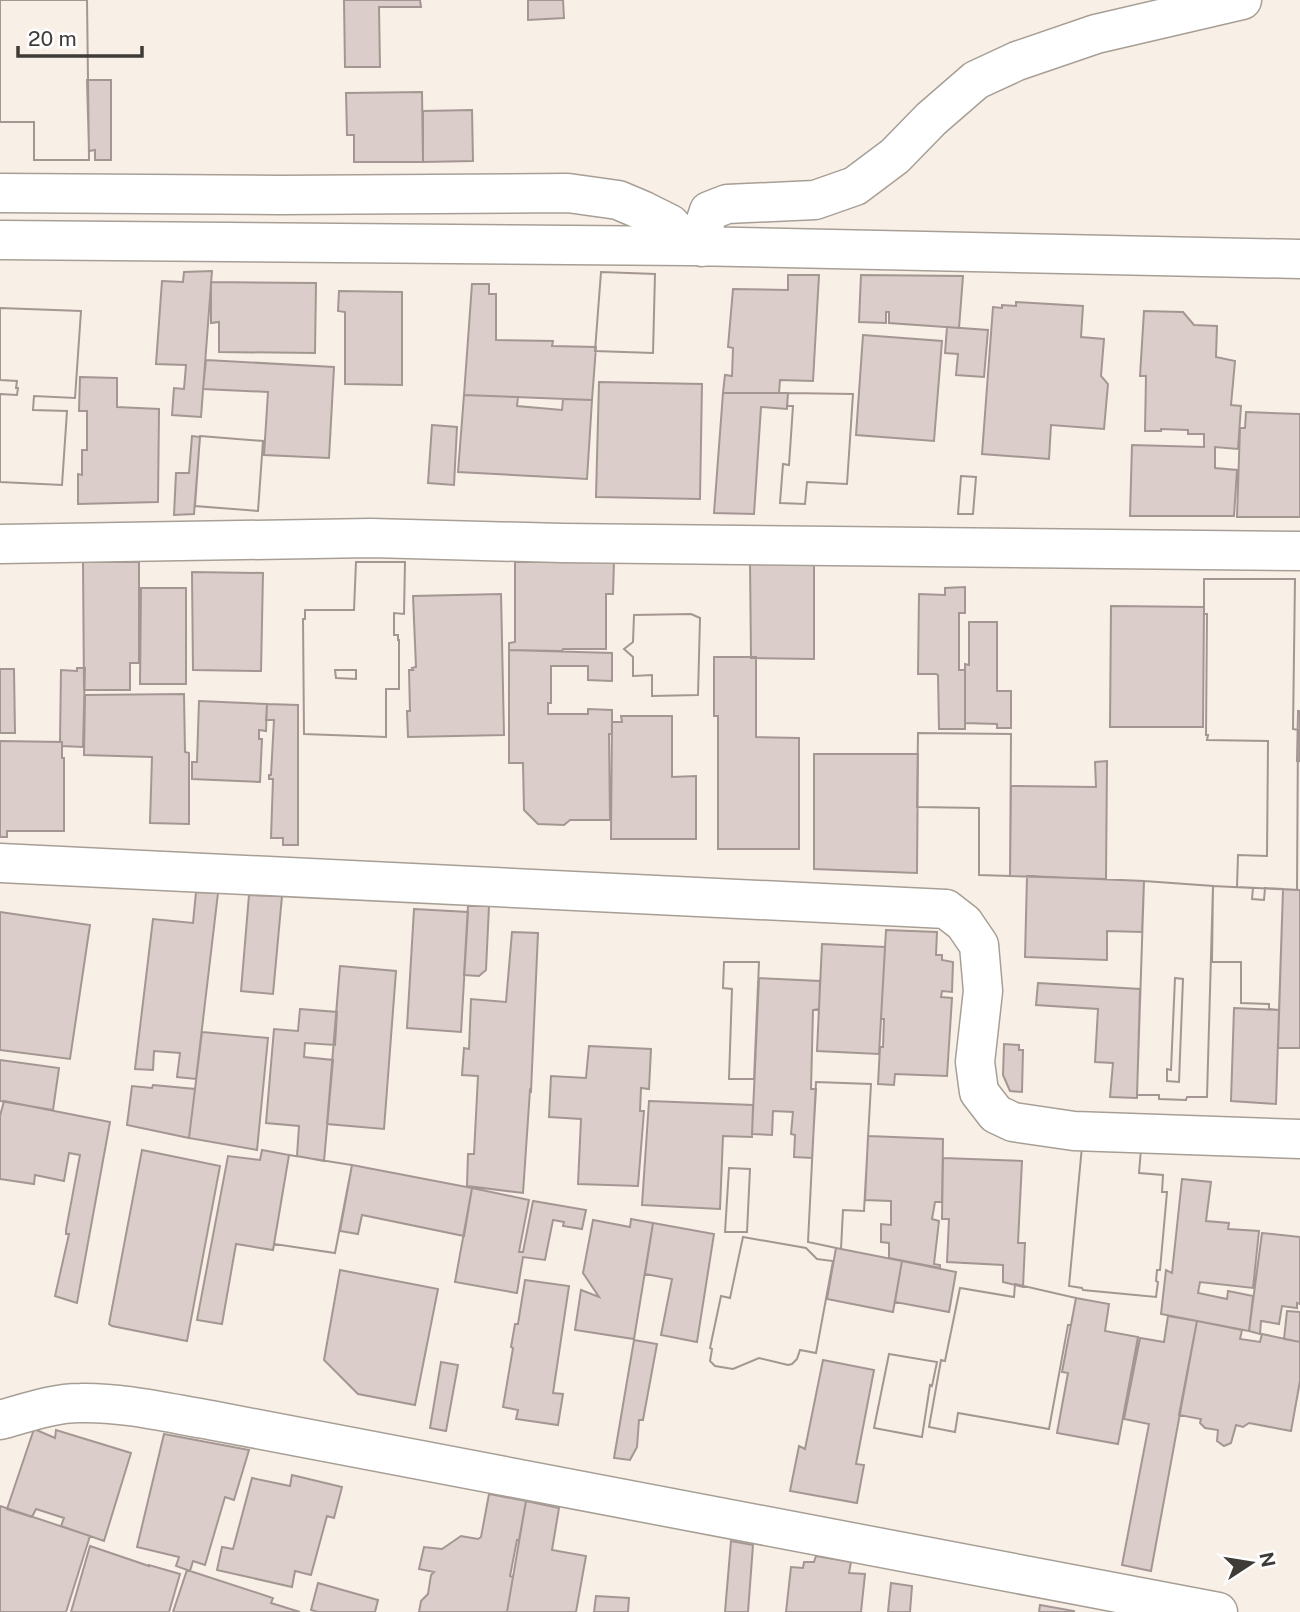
<svg xmlns="http://www.w3.org/2000/svg" width="1300" height="1612" font-family="'Public Sans',sans-serif">
	<style>
		.building { fill: #dbceca; stroke: #a49793; stroke-width: 2; fill-rule: evenodd }
		.lines { fill: none; stroke-linecap: round; stroke-linejoin: round }
		.minor-casing { stroke: #a79f96; stroke-width: 41 }
		.minor { stroke: #fff; stroke-width: 38 }
	</style>
	<rect width="100%" height="100%" fill="#f8efe6"/>
	<!-- building -->
	<path class="building" d="M 0,0 L 87,0 L 89,160 L 34,160 L 34,122 L 0,122 Z
		M 0,0 L 87,0 L 89,160 L 34,160 L 34,122 L 0,122 Z
		M 344,0 L 420,0 L 421,7 L 379,7 L 380,67 L 345,67 Z
		M 528,0 L 563,0 L 564,18 L 528,20 Z
		M 87,80 L 111,80 L 111,160 L 95,160 L 95,150 L 89,151 Z
		M 422,92 L 423,162 L 354,162 L 354,135 L 347,135 L 346,93 Z
		M 472,110 L 473,161 L 423,162 L 423,111 Z
		M 212,271 L 201,417 L 172,415 L 174,388 L 184,389 L 186,365 L 156,364 L 162,281 L 183,282 L 184,272 Z
		M 601,272 L 655,274 L 653,353 L 595,351 Z
		M 601,272 L 655,274 L 653,353 L 595,351 Z
		M 788,275 L 819,275 L 813,381 L 780,380 L 779,393 L 723,393 L 725,375 L 732,376 L 733,348 L 728,347 L 733,289 L 788,290 Z
		M 861,275 L 963,276 L 959,328 L 889,323 L 889,312 L 886,312 L 886,323 L 859,322 Z
		M 211,282 L 316,283 L 315,353 L 219,352 L 219,322 L 211,323 Z
		M 472,284 L 489,284 L 489,294 L 496,294 L 496,340 L 553,341 L 552,346 L 596,347 L 592,400 L 464,395 Z
		M 339,291 L 402,292 L 402,385 L 345,384 L 345,312 L 338,311 Z
		M 1016,302 L 1083,306 L 1081,337 L 1104,339 L 1101,376 L 1108,384 L 1104,429 L 1051,425 L 1049,459 L 982,454 L 993,307 L 1002,308 L 1002,305 L 1016,306 Z
		M 0,308 L 81,311 L 75,398 L 34,396 L 33,410 L 67,411 L 62,485 L 0,482 L 0,394 L 17,395 L 18,388 L 16,388 L 17,381 L 0,380 Z
		M 0,308 L 81,311 L 75,398 L 34,396 L 33,410 L 67,411 L 62,485 L 0,482 L 0,394 L 17,395 L 18,388 L 16,388 L 17,381 L 0,380 Z
		M 1144,311 L 1183,312 L 1194,325 L 1217,326 L 1216,357 L 1235,361 L 1231,405 L 1241,406 L 1238,449 L 1215,447 L 1215,468 L 1237,470 L 1234,516 L 1130,516 L 1132,445 L 1204,447 L 1204,434 L 1188,434 L 1188,430 L 1161,429 L 1161,431 L 1145,431 L 1146,376 L 1140,376 Z
		M 947,327 L 988,330 L 984,377 L 956,375 L 958,354 L 945,353 Z
		M 863,335 L 942,341 L 934,441 L 856,435 Z
		M 206,360 L 334,367 L 329,458 L 264,455 L 268,392 L 203,389 Z
		M 80,377 L 117,378 L 117,407 L 159,409 L 158,502 L 78,504 L 78,474 L 82,475 L 82,450 L 87,450 L 87,411 L 79,411 Z
		M 599,382 L 702,384 L 700,499 L 596,497 Z
		M 723,393 L 788,393 L 787,409 L 761,407 L 754,514 L 714,513 Z
		M 788,393 L 853,394 L 847,484 L 807,482 L 805,504 L 780,503 L 783,464 L 789,465 L 793,406 L 787,406 Z
		M 788,393 L 853,394 L 847,484 L 807,482 L 805,504 L 780,503 L 783,464 L 789,465 L 793,406 L 787,406 Z
		M 464,395 L 518,397 L 517,406 L 562,410 L 563,399 L 592,400 L 587,479 L 458,472 Z
		M 1246,412 L 1300,414 L 1300,517 L 1237,517 L 1240,428 L 1245,428 Z
		M 432,425 L 457,427 L 454,485 L 428,483 Z
		M 192,436 L 200,437 L 194,514 L 174,515 L 176,473 L 189,473 Z
		M 200,436 L 263,441 L 258,511 L 195,506 Z
		M 200,436 L 263,441 L 258,511 L 195,506 Z
		M 961,476 L 976,477 L 973,514 L 958,514 Z
		M 961,476 L 976,477 L 973,514 L 958,514 Z
		M 614,561 L 613,594 L 606,594 L 606,649 L 563,649 L 562,651 L 509,650 L 509,643 L 515,642 L 515,562 Z
		M 83,562 L 139,562 L 139,663 L 130,663 L 130,690 L 84,690 Z
		M 356,562 L 405,562 L 404,614 L 394,613 L 394,635 L 398,635 L 398,640 L 399,640 L 399,689 L 386,689 L 386,737 L 304,734 L 303,619 L 305,619 L 305,610 L 354,610 ZM 335,670 L 356,670 L 356,679 L 336,678 Z
		M 356,562 L 405,562 L 404,614 L 394,613 L 394,635 L 398,635 L 398,640 L 399,640 L 399,689 L 386,689 L 386,737 L 304,734 L 303,619 L 305,619 L 305,610 L 354,610 ZM 335,670 L 356,670 L 356,679 L 336,678 Z
		M 750,562 L 814,562 L 814,659 L 751,658 Z
		M 192,572 L 263,573 L 261,671 L 193,670 Z
		M 1204,579 L 1295,579 L 1293,729 L 1298,730 L 1297,890 L 1237,887 L 1238,855 L 1267,856 L 1268,741 L 1207,740 L 1208,735 L 1206,735 L 1207,614 L 1204,614 Z
		M 1204,579 L 1295,579 L 1293,729 L 1298,730 L 1297,890 L 1237,887 L 1238,855 L 1267,856 L 1268,741 L 1207,740 L 1208,735 L 1206,735 L 1207,614 L 1204,614 Z
		M 965,587 L 965,613 L 959,613 L 959,670 L 965,670 L 965,729 L 939,729 L 938,675 L 936,674 L 918,674 L 919,594 L 945,595 L 945,588 Z
		M 141,588 L 186,588 L 186,684 L 140,684 Z
		M 501,594 L 504,735 L 408,737 L 407,711 L 410,711 L 409,670 L 413,670 L 412,668 L 416,667 L 413,596 Z
		M 1111,606 L 1204,607 L 1203,727 L 1110,727 Z
		M 691,614 L 700,618 L 698,695 L 652,696 L 652,675 L 633,676 L 633,657 L 624,649 L 633,642 L 634,615 Z
		M 691,614 L 700,618 L 698,695 L 652,696 L 652,675 L 633,676 L 633,657 L 624,649 L 633,642 L 634,615 Z
		M 969,622 L 997,622 L 997,691 L 1011,691 L 1011,728 L 997,728 L 997,724 L 965,723 L 965,664 L 969,665 Z
		M 509,650 L 612,653 L 612,681 L 588,680 L 588,666 L 551,666 L 551,703 L 548,703 L 548,714 L 588,714 L 588,709 L 612,710 L 612,734 L 609,734 L 610,820 L 570,820 L 564,825 L 538,824 L 524,810 L 523,763 L 509,763 Z
		M 714,657 L 756,657 L 756,737 L 799,738 L 799,849 L 718,849 L 718,716 L 714,716 Z
		M 77,668 L 85,668 L 83,747 L 62,746 L 62,742 L 60,742 L 61,670 L 77,671 Z
		M 0,669 L 14,669 L 15,733 L 0,733 Z
		M 184,694 L 185,752 L 189,753 L 189,824 L 150,823 L 152,757 L 84,755 L 85,695 Z
		M 199,701 L 267,704 L 266,731 L 259,730 L 259,739 L 262,739 L 260,782 L 192,779 L 192,762 L 197,762 Z
		M 267,704 L 298,705 L 298,845 L 283,845 L 283,838 L 271,838 L 273,779 L 269,779 L 269,775 L 271,775 L 274,720 L 266,720 Z
		M 1298,711 L 1300,711 L 1300,761 L 1297,761 Z
		M 621,716 L 672,716 L 672,777 L 696,776 L 696,839 L 611,839 L 612,722 L 622,722 Z
		M 918,733 L 1011,734 L 1010,876 L 979,875 L 979,808 L 917,807 Z
		M 918,733 L 1011,734 L 1010,876 L 979,875 L 979,808 L 917,807 Z
		M 0,741 L 62,742 L 62,758 L 64,758 L 64,831 L 7,831 L 7,837 L 0,837 Z
		M 814,754 L 918,754 L 917,873 L 814,869 Z
		M 1107,761 L 1106,879 L 1010,876 L 1011,786 L 1096,787 L 1095,762 Z
		M 1027,876 L 1144,881 L 1142,932 L 1107,931 L 1107,960 L 1025,957 Z
		M 1144,881 L 1213,886 L 1207,1097 L 1187,1097 L 1186,1100 L 1159,1099 L 1159,1095 L 1137,1095 ZM 1175,978 L 1183,979 L 1179,1082 L 1167,1081 L 1167,1069 L 1171,1070 Z
		M 1144,881 L 1213,886 L 1207,1097 L 1187,1097 L 1186,1100 L 1159,1099 L 1159,1095 L 1137,1095 ZM 1175,978 L 1183,979 L 1179,1082 L 1167,1081 L 1167,1069 L 1171,1070 Z
		M 1213,886 L 1253,888 L 1252,899 L 1264,900 L 1265,888 L 1283,889 L 1279,1010 L 1269,1009 L 1269,1004 L 1241,1003 L 1241,962 L 1212,962 Z
		M 1213,886 L 1253,888 L 1252,899 L 1264,900 L 1265,888 L 1283,889 L 1279,1010 L 1269,1009 L 1269,1004 L 1241,1003 L 1241,962 L 1212,962 Z
		M 1283,889 L 1300,890 L 1300,1048 L 1278,1048 Z
		M 196,892 L 218,893 L 196,1079 L 177,1077 L 180,1053 L 154,1051 L 153,1070 L 135,1069 L 153,919 L 193,923 Z
		M 249,895 L 282,896 L 273,994 L 241,991 Z
		M 468,906 L 489,906 L 486,970 L 479,976 L 464,975 Z
		M 414,909 L 468,912 L 461,1032 L 407,1028 Z
		M 0,912 L 90,925 L 70,1059 L 0,1050 Z
		M 886,930 L 937,932 L 936,955 L 942,955 L 942,960 L 953,962 L 952,992 L 942,991 L 941,997 L 952,998 L 947,1076 L 895,1074 L 894,1085 L 878,1084 L 880,1047 L 883,1047 L 884,1019 L 881,1019 Z
		M 512,932 L 538,933 L 531,1091 L 530,1090 L 523,1193 L 467,1186 L 468,1154 L 474,1154 L 478,1076 L 462,1075 L 464,1048 L 469,1049 L 471,999 L 506,1002 Z
		M 822,944 L 885,947 L 879,1054 L 817,1051 Z
		M 724,962 L 759,962 L 754,1079 L 729,1079 L 732,989 L 723,988 Z
		M 724,962 L 759,962 L 754,1079 L 729,1079 L 732,989 L 723,988 Z
		M 340,966 L 396,971 L 384,1129 L 327,1124 Z
		M 759,978 L 820,981 L 819,1009 L 813,1010 L 811,1089 L 816,1089 L 812,1158 L 794,1157 L 795,1135 L 791,1134 L 793,1112 L 773,1111 L 772,1135 L 752,1134 Z
		M 1038,983 L 1140,989 L 1137,1098 L 1110,1097 L 1113,1063 L 1095,1062 L 1098,1009 L 1036,1005 Z
		M 1234,1008 L 1279,1010 L 1276,1104 L 1231,1101 Z
		M 300,1009 L 337,1012 L 335,1045 L 305,1043 L 304,1057 L 333,1060 L 324,1161 L 297,1156 L 299,1126 L 266,1123 L 274,1029 L 298,1031 Z
		M 202,1032 L 268,1038 L 257,1150 L 189,1138 Z
		M 1004,1044 L 1019,1045 L 1019,1050 L 1023,1050 L 1022,1092 L 1010,1091 L 1003,1075 Z
		M 589,1046 L 651,1049 L 649,1089 L 641,1088 L 640,1111 L 644,1111 L 638,1186 L 578,1184 L 581,1119 L 549,1117 L 551,1076 L 586,1078 Z
		M 0,1060 L 59,1068 L 53,1110 L 0,1101 Z
		M 816,1082 L 871,1084 L 864,1211 L 843,1210 L 841,1249 L 808,1242 Z
		M 816,1082 L 871,1084 L 864,1211 L 843,1210 L 841,1249 L 808,1242 Z
		M 153,1085 L 195,1089 L 189,1138 L 127,1125 L 132,1086 L 152,1088 Z
		M 4,1101 L 110,1122 L 77,1303 L 55,1296 L 69,1234 L 66,1234 L 66,1230 L 80,1155 L 69,1153 L 64,1181 L 35,1175 L 34,1184 L 0,1179 L 0,1116 Z
		M 649,1101 L 753,1105 L 752,1137 L 723,1136 L 720,1209 L 642,1205 Z
		M 868,1136 L 943,1139 L 942,1202 L 935,1202 L 932,1219 L 939,1221 L 934,1264 L 940,1265 L 940,1268 L 889,1258 L 889,1243 L 881,1242 L 881,1224 L 891,1225 L 891,1201 L 865,1200 Z
		M 1082,1146 L 1141,1149 L 1139,1173 L 1163,1175 L 1162,1192 L 1167,1192 L 1160,1270 L 1157,1270 L 1156,1281 L 1158,1282 L 1156,1297 L 1083,1290 L 1082,1288 L 1069,1286 Z
		M 1082,1146 L 1141,1149 L 1139,1173 L 1163,1175 L 1162,1192 L 1167,1192 L 1160,1270 L 1157,1270 L 1156,1281 L 1158,1282 L 1156,1297 L 1083,1290 L 1082,1288 L 1069,1286 Z
		M 142,1150 L 220,1166 L 187,1341 L 112,1326 L 109,1324 Z
		M 262,1150 L 289,1155 L 273,1250 L 236,1244 L 222,1324 L 197,1320 L 228,1156 L 260,1160 Z
		M 289,1155 L 352,1165 L 335,1253 L 274,1244 Z
		M 289,1155 L 352,1165 L 335,1253 L 274,1244 Z
		M 943,1158 L 1022,1161 L 1018,1243 L 1025,1243 L 1023,1287 L 1003,1282 L 1003,1265 L 947,1262 L 949,1219 L 942,1219 Z
		M 352,1165 L 472,1188 L 464,1236 L 362,1215 L 358,1234 L 340,1231 Z
		M 729,1168 L 750,1169 L 747,1232 L 725,1232 Z
		M 729,1168 L 750,1169 L 747,1232 L 725,1232 Z
		M 1182,1179 L 1211,1182 L 1206,1221 L 1229,1223 L 1228,1229 L 1259,1231 L 1253,1288 L 1200,1282 L 1198,1293 L 1227,1299 L 1228,1291 L 1253,1296 L 1249,1331 L 1161,1314 L 1166,1270 L 1172,1273 Z
		M 472,1188 L 529,1200 L 519,1252 L 523,1252 L 533,1201 L 586,1210 L 582,1229 L 563,1226 L 564,1222 L 553,1220 L 545,1260 L 523,1257 L 517,1293 L 455,1282 Z
		M 631,1219 L 653,1223 L 634,1339 L 575,1330 L 581,1290 L 599,1297 L 583,1273 L 593,1220 L 630,1227 Z
		M 653,1223 L 714,1234 L 697,1342 L 661,1335 L 672,1279 L 645,1274 Z
		M 1262,1233 L 1300,1237 L 1300,1304 L 1297,1303 L 1297,1308 L 1282,1306 L 1279,1324 L 1261,1321 L 1260,1334 L 1249,1331 Z
		M 743,1237 L 806,1248 L 817,1259 L 833,1261 L 816,1353 L 800,1350 L 797,1359 L 792,1364 L 788,1365 L 759,1358 L 733,1369 L 715,1366 L 710,1361 L 712,1349 L 710,1348 L 721,1296 L 730,1298 Z
		M 743,1237 L 806,1248 L 817,1259 L 833,1261 L 816,1353 L 800,1350 L 797,1359 L 792,1364 L 788,1365 L 759,1358 L 733,1369 L 715,1366 L 710,1361 L 712,1349 L 710,1348 L 721,1296 L 730,1298 Z
		M 836,1248 L 902,1261 L 893,1312 L 827,1299 Z
		M 902,1261 L 956,1272 L 949,1312 L 895,1302 Z
		M 340,1270 L 438,1289 L 415,1405 L 358,1394 L 324,1360 Z
		M 525,1280 L 569,1286 L 553,1393 L 563,1394 L 558,1425 L 516,1419 L 518,1410 L 503,1407 L 513,1348 L 511,1347 L 515,1324 L 518,1324 Z
		M 1015,1284 L 1076,1298 L 1071,1325 L 1068,1325 L 1049,1429 L 958,1413 L 955,1432 L 929,1427 L 941,1360 L 945,1361 L 960,1288 L 1014,1297 Z
		M 1015,1284 L 1076,1298 L 1071,1325 L 1068,1325 L 1049,1429 L 958,1413 L 955,1432 L 929,1427 L 941,1360 L 945,1361 L 960,1288 L 1014,1297 Z
		M 1076,1298 L 1109,1304 L 1105,1331 L 1138,1337 L 1118,1444 L 1057,1433 L 1068,1373 L 1062,1372 Z
		M 1287,1311 L 1300,1312 L 1300,1342 L 1284,1339 Z
		M 1168,1316 L 1197,1321 L 1151,1571 L 1122,1565 L 1149,1424 L 1124,1419 L 1140,1338 L 1164,1342 Z
		M 1197,1321 L 1242,1330 L 1240,1339 L 1260,1342 L 1262,1334 L 1300,1342 L 1300,1381 L 1291,1431 L 1249,1423 L 1243,1427 L 1236,1425 L 1231,1443 L 1224,1446 L 1217,1441 L 1218,1430 L 1205,1428 L 1200,1423 L 1201,1419 L 1179,1415 Z
		M 634,1340 L 657,1344 L 643,1420 L 639,1420 L 637,1447 L 630,1460 L 614,1458 Z
		M 889,1354 L 937,1362 L 932,1386 L 930,1385 L 922,1437 L 874,1428 Z
		M 889,1354 L 937,1362 L 932,1386 L 930,1385 L 922,1437 L 874,1428 Z
		M 823,1360 L 874,1370 L 856,1464 L 864,1465 L 857,1503 L 790,1491 L 799,1446 L 805,1449 Z
		M 441,1362 L 458,1365 L 446,1431 L 430,1428 Z
		M 34,1429 L 55,1438 L 56,1430 L 131,1453 L 104,1541 L 61,1526 L 64,1518 L 36,1509 L 32,1517 L 7,1509 Z
		M 164,1434 L 249,1450 L 234,1500 L 225,1497 L 205,1565 L 193,1561 L 190,1571 L 176,1566 L 179,1557 L 137,1547 Z
		M 292,1475 L 342,1487 L 334,1518 L 327,1516 L 311,1575 L 295,1571 L 292,1587 L 217,1570 L 222,1547 L 233,1549 L 252,1478 L 290,1486 Z
		M 489,1494 L 526,1501 L 519,1540 L 517,1540 L 510,1576 L 513,1577 L 507,1612 L 419,1612 L 421,1601 L 428,1594 L 431,1575 L 434,1572 L 419,1569 L 424,1547 L 442,1549 L 461,1536 L 478,1539 L 481,1537 Z
		M 526,1501 L 559,1508 L 552,1550 L 586,1556 L 576,1612 L 507,1612 Z
		M 0,1506 L 90,1536 L 66,1612 L 0,1612 Z
		M 731,1541 L 753,1545 L 748,1612 L 725,1612 Z
		M 90,1546 L 149,1566 L 149,1565 L 180,1574 L 169,1612 L 71,1612 Z
		M 816,1556 L 851,1562 L 849,1573 L 865,1574 L 861,1612 L 786,1612 L 791,1567 L 803,1568 L 804,1562 L 814,1562 Z
		M 187,1570 L 273,1598 L 271,1603 L 300,1612 L 173,1612 Z
		M 318,1583 L 378,1600 L 375,1612 L 318,1612 L 311,1610 Z
		M 891,1583 L 912,1586 L 910,1612 L 888,1612 Z
		M 596,1596 L 629,1598 L 628,1612 L 594,1612 Z
		M 1040,1605 L 1074,1611 L 1074,1612 L 1039,1612 Z"/>
	<g class="lines">
		<defs>
			<path id="minor" d="M 0,193 L 280,195 L 568,193 L 618,200 L 644,211 L 670,224 L 690,246
				M 0,240 L 690,246 L 1300,259
				M 702,247 L 703,229 L 709,211 L 727,204 L 815,200 L 855,186 L 895,156 L 931,119 L 976,80 L 1017,61 L 1096,34 L 1242,0
				M 0,544 L 371,538 L 562,543 L 1300,551
				M 0,863 L 946,909 L 964,923 L 979,945 L 983,991 L 975,1062 L 979,1092 L 996,1114 L 1013,1122 L 1074,1131 L 1300,1139
				M 0,1420 C 26,1413 53,1403 80,1403 C 123,1402 168,1413 210,1420 L 1218,1612"/>
		</defs>
		<!-- minor casing -->
		<use href="#minor" class="minor-casing"/>
		<!-- minor -->
		<use href="#minor" class="minor"/>
	</g>
	<!-- north arrow -->
	<g transform="translate(1251 1563) rotate(78)" stroke="#fefefe" stroke-width="5" paint-order="stroke">
	<path d="M0-5L12 26L0 18L-12 26Z" fill="#3f3b37"/>
	<text y="-10" font-size="19" font-weight="bold" text-anchor="middle" fill="#3f3b37">N</text>
	</g>
	<!-- scale -->
	<path d="M18 46v10h124v-10" fill="none" stroke="#3f3b37" stroke-width="3.5"/>
	<text x="28" y="46" font-size="21" fill="#3f3b37" stroke="#fefefe" stroke-width="5" paint-order="stroke">20 m</text>
</svg>
